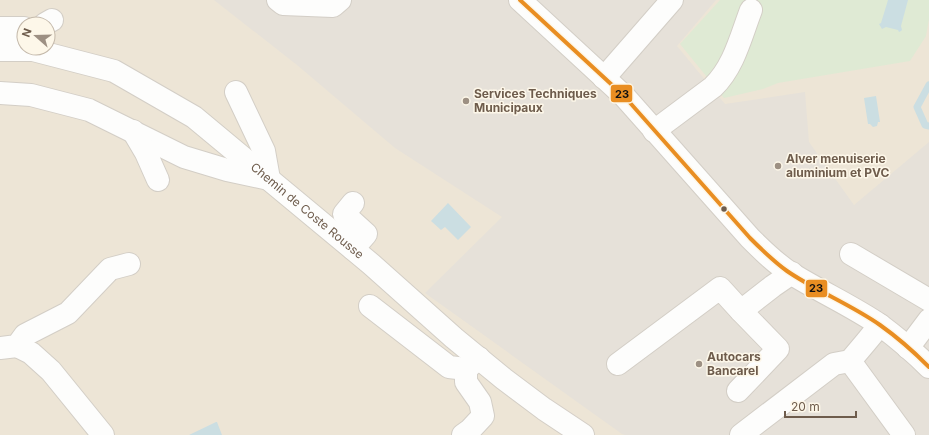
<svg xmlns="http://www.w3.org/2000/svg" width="929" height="435" font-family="Inter,sans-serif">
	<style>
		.residential { fill: #ede5d6; fill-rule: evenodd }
		.industrial { fill: #e6e1d9 }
		.green { fill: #dfead4 }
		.water { fill: #cbdee2 }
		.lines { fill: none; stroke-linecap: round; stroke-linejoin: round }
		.stream { stroke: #cbdee2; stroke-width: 7 }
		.minor-casing { stroke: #d3cec6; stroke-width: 24 }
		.minor { stroke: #fdfdfc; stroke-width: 22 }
		.bus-1-casing { stroke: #fdf7e9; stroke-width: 7 }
		.bus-1 { stroke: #e98e22; stroke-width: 4 }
		.poi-dot { fill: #9d9083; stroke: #fdf7e9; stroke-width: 1.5 }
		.bus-dot { fill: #6e5c4c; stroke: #fdf7e9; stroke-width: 1.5 }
		.labels { text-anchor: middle; stroke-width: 3; stroke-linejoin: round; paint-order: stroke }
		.poi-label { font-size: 12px; font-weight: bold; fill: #6e5c4c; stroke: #fdf7e9; text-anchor: start }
		.street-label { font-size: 12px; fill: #6e5c4c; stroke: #fdf7e9 }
		.line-badge { stroke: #fdf7e9; stroke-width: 1.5 }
		.pale-badge-label { font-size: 11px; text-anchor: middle; font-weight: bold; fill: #111 }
	</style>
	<rect width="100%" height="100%" fill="#f4f1e8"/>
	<!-- residential -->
	<path class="residential" d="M 0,0 L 929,0 L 929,435 L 0,435 ZM 24,24 L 48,24 L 48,48 L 24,48 Z"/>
	<!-- industrial -->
	<path class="industrial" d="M 214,0 L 716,0 L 677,46 L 725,104 L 805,92 L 809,142 L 854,205 L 929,142 L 929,435 L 625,435 L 622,434 L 425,293 L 502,217 L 395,148 L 297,65 Z"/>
	<!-- green -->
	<path class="green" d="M 720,0 L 929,0 L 929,19 L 926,36 L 910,61 L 778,83 L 763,89 L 724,98 L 680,44 Z"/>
	<!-- water -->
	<path class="water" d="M 888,0 L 908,0 L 901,26 L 902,30 L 901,31 L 899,32 L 898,30 L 886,27 L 882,29 L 879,24 L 881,23 Z
		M 876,96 L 880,122 L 878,122 L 877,126 L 873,127 L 870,124 L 868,124 L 864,98 Z
		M 448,203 L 471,227 L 458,240 L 445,227 L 441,230 L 431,221 Z
		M 217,422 L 222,435 L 189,435 L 216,422 Z"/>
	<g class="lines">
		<!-- stream -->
		<path class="stream" d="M 929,85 L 917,107 L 925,125 L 929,126"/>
		<defs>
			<g id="minor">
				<path d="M 278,0 L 283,4 L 333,6 L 340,0"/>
				<path d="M 520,0 L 624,96 L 750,238 C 763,251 776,264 792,274 C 821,292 852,306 880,325 C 896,337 914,352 929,367"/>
				<path d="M 45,24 L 52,20"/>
				<path d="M 0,28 L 24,28"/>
				<path id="s1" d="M 0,50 L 33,50 L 114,71 L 194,117 L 371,264 L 454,338 L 504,379 L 544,409 L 583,435"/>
				<path d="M 604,78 L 672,0"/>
				<path d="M 0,93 L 31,95 L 89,110 L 184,157 L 227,170 L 269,179 L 264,151 L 236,92"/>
				<path d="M 133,131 L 146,153 L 158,180"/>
				<path d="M 654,131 L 713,87 C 734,67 741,36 751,10"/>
				<path d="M 353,249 L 366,234 L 344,214 L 353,203"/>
				<path d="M 851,254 L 929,300"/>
				<path d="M 370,306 L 449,367 L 466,369 L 479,358"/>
				<path d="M 17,346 L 31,353 L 51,371 L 103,435"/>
				<path d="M 0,348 L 17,346 L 25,335 L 68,313 L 110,269 L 129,264"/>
				<path d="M 908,348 L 929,320"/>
				<path d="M 850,361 L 904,435"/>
				<path d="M 618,364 L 720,288 L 741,311 L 773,286 L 792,273"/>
				<path d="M 738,391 L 778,349 L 741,311"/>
				<path d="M 463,435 L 470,430 L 483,416 L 480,402 L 466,382 L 466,369"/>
				<path d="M 741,435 L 834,364 L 850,361 L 866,342 L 880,325"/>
			</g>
		</defs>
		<!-- minor casing -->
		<use href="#minor" class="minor-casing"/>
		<!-- minor -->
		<use href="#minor" class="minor"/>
		<defs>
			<path id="bus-1" d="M 520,0 L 624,96 L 750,238 C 762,250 773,261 787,271 C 816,291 850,304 880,325 C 897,337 914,352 929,367"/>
		</defs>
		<!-- bus-1 casing -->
		<use href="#bus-1" class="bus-1-casing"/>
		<!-- bus-1 -->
		<use href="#bus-1" class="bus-1"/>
	</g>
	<!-- markers -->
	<g class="poi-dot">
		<circle cx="466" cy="101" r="4"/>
		<circle cx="778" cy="166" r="4"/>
		<circle cx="699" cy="364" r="4"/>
	</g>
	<circle class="bus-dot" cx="724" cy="209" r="3.5"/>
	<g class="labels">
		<!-- poi labels -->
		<g class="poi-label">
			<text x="474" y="98">Services Techniques<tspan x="474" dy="14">Municipaux</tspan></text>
			<text x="786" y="163">Alver menuiserie<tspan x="786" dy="14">aluminium et PVC</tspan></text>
			<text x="707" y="361">Autocars<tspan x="707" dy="14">Bancarel</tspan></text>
		</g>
		<!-- street labels -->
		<g class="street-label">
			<text dy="4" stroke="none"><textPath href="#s1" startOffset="356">Chemin de Coste Rousse</textPath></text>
		</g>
	</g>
	<g class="line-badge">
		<rect x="610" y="84" width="23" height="19" rx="4" fill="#e98e22"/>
		<rect x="805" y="279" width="23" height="19" rx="4" fill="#e98e22"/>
	</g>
	<g class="pale-badge-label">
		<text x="622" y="98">23</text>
		<text x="816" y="292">23</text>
	</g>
	<!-- north arrow -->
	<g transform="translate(36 36) rotate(290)"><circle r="19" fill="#fdf7e9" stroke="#c4b9aa"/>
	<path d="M0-3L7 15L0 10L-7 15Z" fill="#9d9083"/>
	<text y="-6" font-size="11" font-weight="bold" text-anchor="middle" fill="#6e5c4c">N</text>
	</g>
	<!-- scale -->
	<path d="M785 411v6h71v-6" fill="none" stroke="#6e5c4c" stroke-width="2"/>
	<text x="791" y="411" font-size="12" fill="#6e5c4c" stroke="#fdf7e9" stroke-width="3" paint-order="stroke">20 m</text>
</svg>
